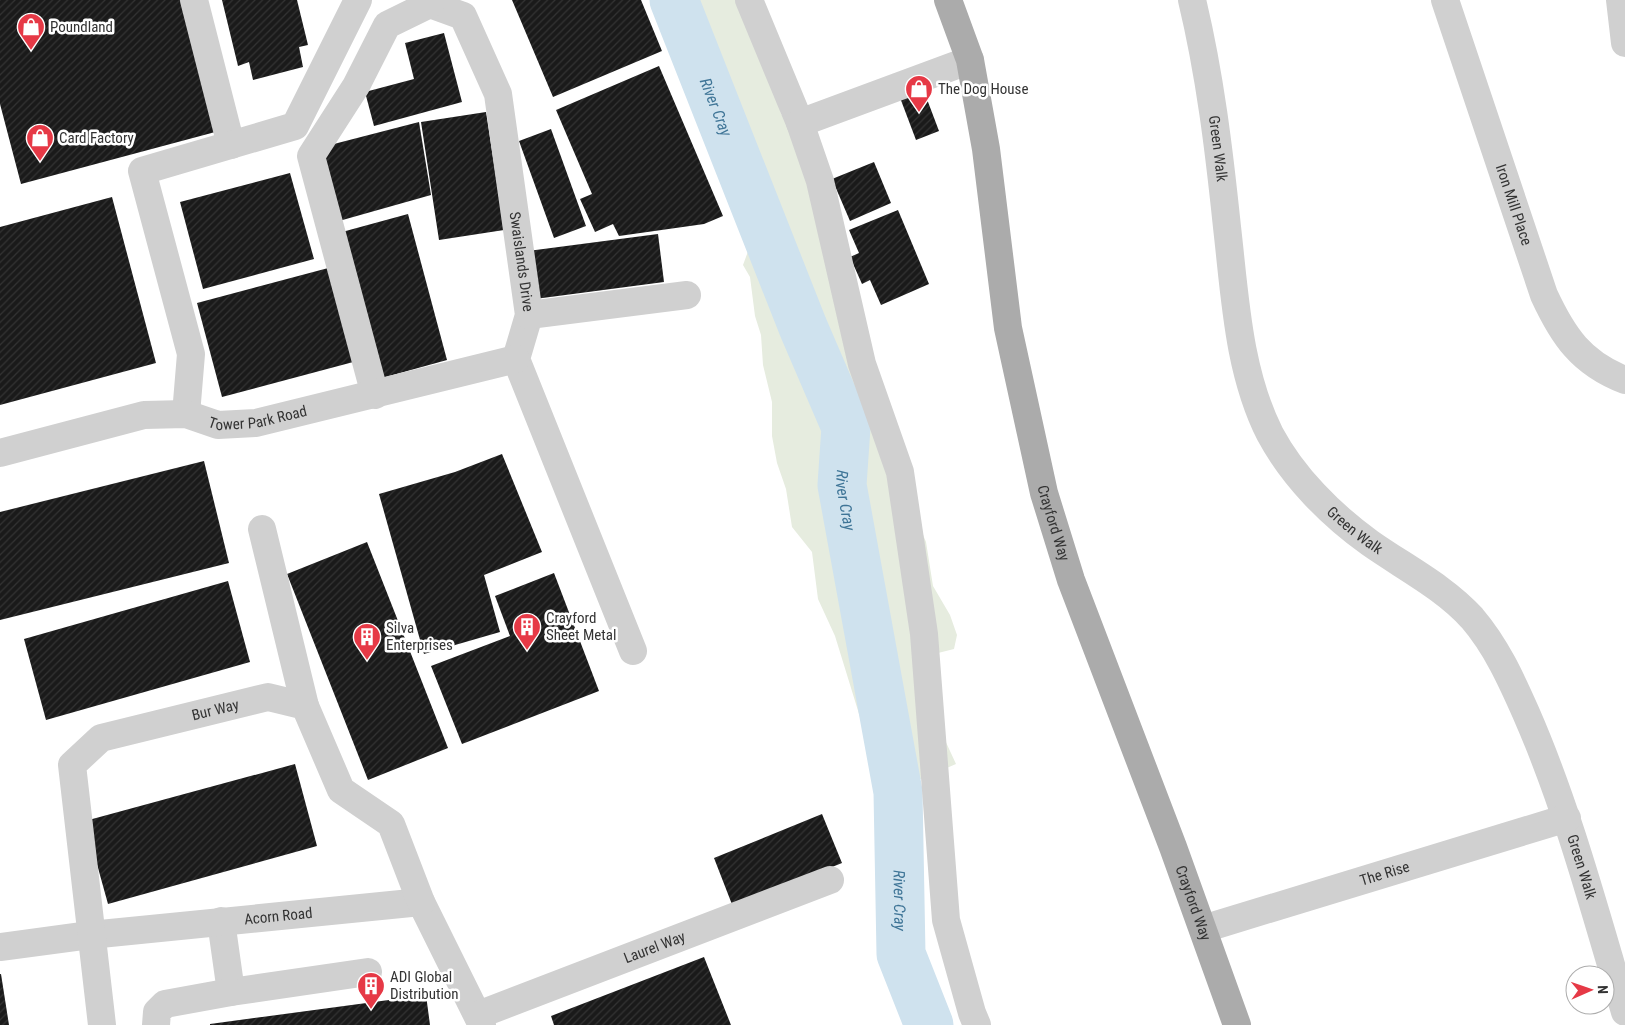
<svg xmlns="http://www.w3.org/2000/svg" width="1625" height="1025" font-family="'Roboto Condensed',sans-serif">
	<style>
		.grass { fill: #e6ecdf }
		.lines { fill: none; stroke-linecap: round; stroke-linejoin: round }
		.river { stroke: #cfe2ee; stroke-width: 49 }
		.building { fill: url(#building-hatch) }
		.minor { stroke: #d0d0d0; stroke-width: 28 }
		.major { stroke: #ababab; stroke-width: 28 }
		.labels { text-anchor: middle; stroke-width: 5; stroke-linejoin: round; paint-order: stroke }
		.poi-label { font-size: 15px; fill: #333; stroke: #fff; text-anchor: start }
		.street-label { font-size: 15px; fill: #333; stroke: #fff }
		.water-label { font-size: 16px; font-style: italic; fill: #3f7597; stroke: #fff }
	</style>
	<defs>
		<pattern id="building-hatch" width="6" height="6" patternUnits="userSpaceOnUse" patternTransform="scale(1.25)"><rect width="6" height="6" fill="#1a1a1a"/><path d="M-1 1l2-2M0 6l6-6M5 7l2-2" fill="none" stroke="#333"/></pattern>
	</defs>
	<rect width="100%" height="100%" fill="#fff"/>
	<!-- grass -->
	<path class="grass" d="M 663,0 L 763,0 L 781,114 L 795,128 L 857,311 L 866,320 L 868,371 L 912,508 L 926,542 L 933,586 L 950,615 L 957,635 L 954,649 L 918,658 L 944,738 L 956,764 L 884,795 L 835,636 L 818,599 L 812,552 L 792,527 L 786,489 L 777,463 L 772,436 L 772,402 L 763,365 L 761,335 L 755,316 L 750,277 L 743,265 L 750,246 L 745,223 L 723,179 L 704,118 L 702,97 Z"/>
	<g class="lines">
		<!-- river -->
		<path class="river" id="s1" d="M 674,0 L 803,327 L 846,427 L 842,485 L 898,792 L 901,954 L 929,1025"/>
	</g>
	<!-- building -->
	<path class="building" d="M 0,0 L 185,0 L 219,131 L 21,184 L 0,104 Z
		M 222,0 L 297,0 L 308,45 L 299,47 L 303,67 L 253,80 L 249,62 L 238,66 Z
		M 512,0 L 641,0 L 662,51 L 553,97 Z
		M 444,33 L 462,102 L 374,126 L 365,92 L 414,79 L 405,43 Z
		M 659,66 L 723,216 L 704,224 L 619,236 L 613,224 L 595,232 L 580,199 L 592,194 L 556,110 Z
		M 922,86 L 939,131 L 916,140 L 899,95 Z
		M 486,112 L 504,230 L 439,240 L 421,122 Z
		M 419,122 L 431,195 L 339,221 L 322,159 L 330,145 Z
		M 551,129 L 586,226 L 554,238 L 519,141 Z
		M 874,162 L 891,203 L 850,221 L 832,179 Z
		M 290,173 L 314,259 L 203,289 L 180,202 Z
		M 112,197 L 156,363 L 0,405 L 0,227 Z
		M 898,210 L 929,284 L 881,305 L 870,280 L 862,284 L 850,257 L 859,253 L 849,230 Z
		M 408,214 L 447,360 L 382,378 L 342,232 Z
		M 658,234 L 664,282 L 535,299 L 528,251 Z
		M 332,267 L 357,361 L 222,397 L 197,303 Z
		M 502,454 L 542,552 L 484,575 L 500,632 L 424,654 L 379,494 L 455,472 Z
		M 204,461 L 229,563 L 0,620 L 0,512 Z
		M 367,542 L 448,748 L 368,780 L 287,574 Z
		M 554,573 L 599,691 L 462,744 L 431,666 L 510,636 L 495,596 Z
		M 228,581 L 250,662 L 46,720 L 24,639 Z
		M 295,764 L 317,846 L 108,904 L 85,821 Z
		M 822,814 L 842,863 L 733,907 L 714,858 Z
		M 704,957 L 731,1025 L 554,1025 L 551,1016 Z
		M 0,974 L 1,974 L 9,1025 L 0,1025 Z
		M 426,995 L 430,1025 L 210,1025 L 210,1024 Z"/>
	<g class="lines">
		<!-- minor -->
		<g class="minor">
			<path d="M 194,0 L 231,145"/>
			<path id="s2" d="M 429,0 L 430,4 L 463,16 L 498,94 L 529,315 L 516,359 L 633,651"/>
			<path d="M 749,0 L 800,123 L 820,181 L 862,364 L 900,472 L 924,634 L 946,920 L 972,1013 L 977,1025"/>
			<path id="s3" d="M 1192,0 C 1210,75 1219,150 1227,227 C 1235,296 1238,371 1270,434 C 1293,477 1331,515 1370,543 C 1404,567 1444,587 1472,618 C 1496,646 1511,679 1526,713 C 1568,809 1595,912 1625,1012"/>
			<path id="s4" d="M 1445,0 L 1544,295 C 1563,336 1581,363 1625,380"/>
			<path d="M 1620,0 L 1625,43"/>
			<path d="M 800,123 L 970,60"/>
			<path d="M 529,315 L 687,295"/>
			<path d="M 375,395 L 311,156 L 356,86 L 387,25 L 430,4"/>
			<path d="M 186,414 L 191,354 L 142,171 L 295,126 L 358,0"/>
			<path id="s5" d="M 0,453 L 144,415 L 186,414 L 218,425 L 256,423 L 516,359"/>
			<path d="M 262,529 L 305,706"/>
			<path d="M 221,921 L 231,992 L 368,972"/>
			<path id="s6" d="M 1203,929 L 1567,818"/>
			<path id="s7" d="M 0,947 L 90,935 L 421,902 L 482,1025"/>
			<path id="s8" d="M 478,1015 L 830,880"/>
			<path id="s9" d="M 102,1025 L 72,765 L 101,738 L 268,697 L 305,706 L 341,790 L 391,824 L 421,902"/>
			<path d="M 156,1025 L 157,1012 L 165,1004 L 231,992"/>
		</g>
		<!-- major -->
		<path class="major" id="s10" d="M 948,0 L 970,60 L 986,149 L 1008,328 L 1044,493 L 1071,580 L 1173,847 L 1237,1025"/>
	</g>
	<!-- icons -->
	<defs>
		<symbol id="shop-pin" viewBox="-11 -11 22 30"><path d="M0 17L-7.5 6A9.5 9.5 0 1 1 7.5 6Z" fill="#e63946" stroke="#fff"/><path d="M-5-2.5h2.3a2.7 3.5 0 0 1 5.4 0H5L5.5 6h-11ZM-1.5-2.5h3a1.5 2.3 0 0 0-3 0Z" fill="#fff"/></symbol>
		<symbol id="building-pin" viewBox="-11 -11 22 30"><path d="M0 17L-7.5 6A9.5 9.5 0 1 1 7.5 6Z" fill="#e63946" stroke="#fff"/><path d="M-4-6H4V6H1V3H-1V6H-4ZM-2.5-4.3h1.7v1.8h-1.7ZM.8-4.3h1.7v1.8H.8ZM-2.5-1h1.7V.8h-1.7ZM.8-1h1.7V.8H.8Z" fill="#fff"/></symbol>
	</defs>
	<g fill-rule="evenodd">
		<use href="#shop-pin" x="15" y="11" width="32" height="43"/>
		<use href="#shop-pin" x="903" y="73" width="32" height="43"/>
		<use href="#shop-pin" x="24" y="122" width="32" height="43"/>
		<use href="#building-pin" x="511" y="611" width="32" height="43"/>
		<use href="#building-pin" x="351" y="621" width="32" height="43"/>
		<use href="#building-pin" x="355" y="970" width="32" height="43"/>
	</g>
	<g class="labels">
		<!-- poi labels -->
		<g class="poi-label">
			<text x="50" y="32">Poundland</text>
			<text x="938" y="94">The Dog House</text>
			<text x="59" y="143">Card Factory</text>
			<text x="546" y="623">Crayford<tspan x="546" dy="17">Sheet Metal</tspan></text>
			<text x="386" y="633">Silva<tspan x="386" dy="17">Enterprises</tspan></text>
			<text x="390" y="982">ADI Global<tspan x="390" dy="17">Distribution</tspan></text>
		</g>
		<!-- street labels -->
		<g class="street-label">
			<text dy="5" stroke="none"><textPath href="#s3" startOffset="151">Green Walk</textPath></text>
			<text dy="5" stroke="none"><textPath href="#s4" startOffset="216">Iron Mill Place</textPath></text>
			<text dy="5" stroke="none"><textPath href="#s2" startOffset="294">Swaislands Drive</textPath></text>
			<text dy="5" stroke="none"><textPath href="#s5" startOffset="265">Tower Park Road</textPath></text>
			<text dy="5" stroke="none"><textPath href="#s10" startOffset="535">Crayford Way</textPath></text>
			<text dy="5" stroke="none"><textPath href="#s3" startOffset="572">Green Walk</textPath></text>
			<text dy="5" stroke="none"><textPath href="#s9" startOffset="419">Bur Way</textPath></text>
			<text dy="5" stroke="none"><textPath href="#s3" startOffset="992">Green Walk</textPath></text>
			<text dy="5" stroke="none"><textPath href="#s6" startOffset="190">The Rise</textPath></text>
			<text dy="5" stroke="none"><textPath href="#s10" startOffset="940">Crayford Way</textPath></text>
			<text dy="5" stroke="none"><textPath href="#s7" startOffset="280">Acorn Road</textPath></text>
			<text dy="5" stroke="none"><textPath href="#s8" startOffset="189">Laurel Way</textPath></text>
		</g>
		<!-- water labels -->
		<g class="water-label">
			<text dy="6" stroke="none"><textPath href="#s1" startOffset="115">River Cray</textPath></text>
			<text dy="6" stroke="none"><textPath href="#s1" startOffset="534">River Cray</textPath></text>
			<text dy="6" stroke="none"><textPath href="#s1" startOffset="939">River Cray</textPath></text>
		</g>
	</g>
	<!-- north arrow -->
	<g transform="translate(1590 990) rotate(88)"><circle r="24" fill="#ffffff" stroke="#adadad"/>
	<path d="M0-4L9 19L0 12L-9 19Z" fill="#e63946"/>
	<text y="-8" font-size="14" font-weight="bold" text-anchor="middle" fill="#333333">N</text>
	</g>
</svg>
